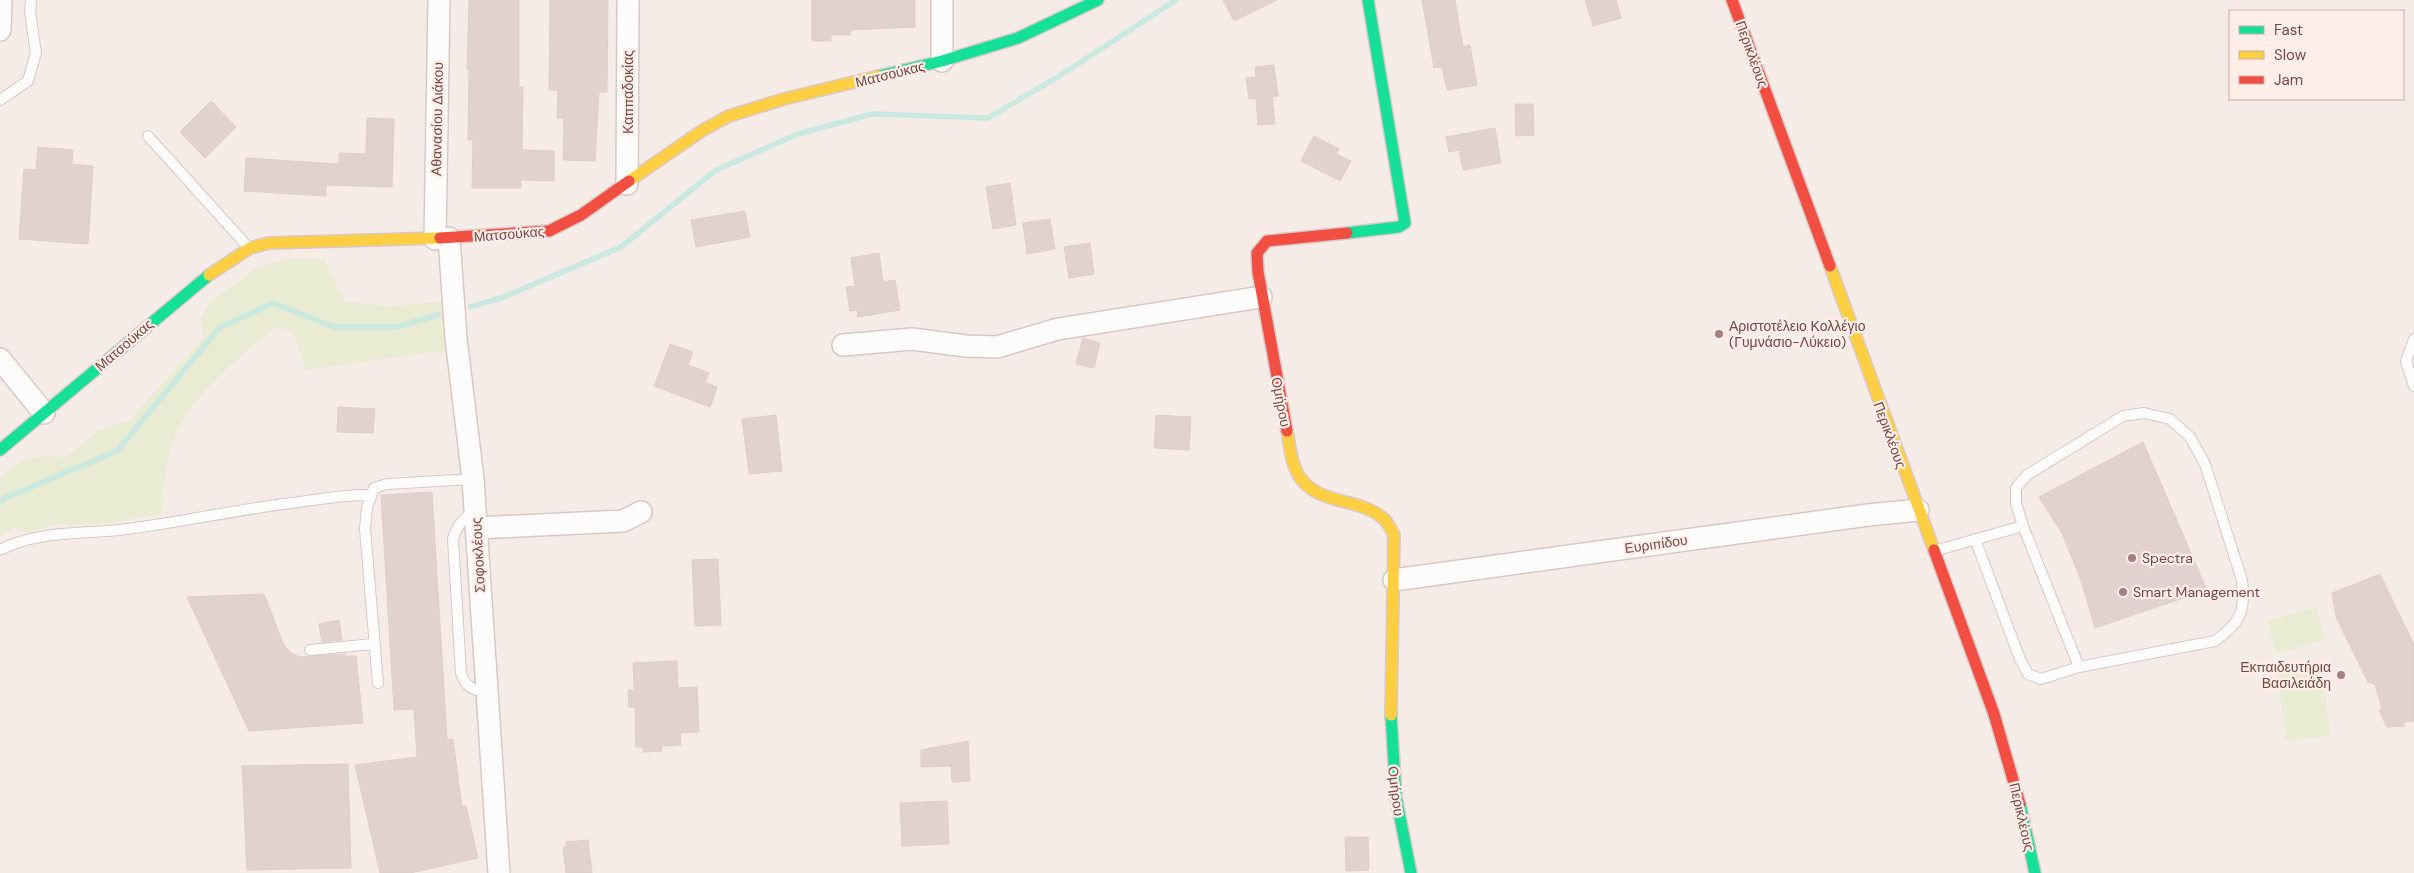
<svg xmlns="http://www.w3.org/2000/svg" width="2414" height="873" font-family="'DM Sans',sans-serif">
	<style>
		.green { fill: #e9ebd2 }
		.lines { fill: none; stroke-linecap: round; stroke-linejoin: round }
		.stream { stroke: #c9e8e0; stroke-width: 5.5 }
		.building { fill: #e2d2cf; stroke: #dfcdca }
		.lane-casing { stroke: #d8c8c5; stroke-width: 12 }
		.street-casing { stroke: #d8c8c5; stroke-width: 24 }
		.fast-casing { stroke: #d9c9c7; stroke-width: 14 }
		.slow-casing { stroke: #d9c9c7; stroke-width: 14 }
		.jam-casing { stroke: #d9c9c7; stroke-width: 14 }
		.lane { stroke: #fefcfb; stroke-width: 10 }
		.street { stroke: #fefcfb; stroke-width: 21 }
		.fast { stroke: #16e098; stroke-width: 11 }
		.slow { stroke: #ffcf43; stroke-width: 11 }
		.jam { stroke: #f24e42; stroke-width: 11 }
		.poi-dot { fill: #a28280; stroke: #ffeee8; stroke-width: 2 }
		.labels { text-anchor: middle; stroke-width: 4.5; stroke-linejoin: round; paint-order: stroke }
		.street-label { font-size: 14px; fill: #744948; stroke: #ffeee8 }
		.poi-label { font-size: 14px; fill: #744948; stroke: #ffeee8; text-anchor: start }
	</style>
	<rect width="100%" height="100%" fill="#f6ece7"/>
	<!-- green -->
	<path class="green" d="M 290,258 L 324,259 L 345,302 L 389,306 L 442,302 L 446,350 L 306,370 L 293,332 L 277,327 C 242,353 196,392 177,432 C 166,457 164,487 161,514 L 104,524 L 58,524 L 28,533 L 14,528 L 0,536 L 0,478 C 27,454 32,456 67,457 L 97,431 L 129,421 L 204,337 L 200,320 L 209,303 L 257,268 Z
		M 2316,607 L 2325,640 L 2276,654 L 2267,621 Z
		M 2321,662 L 2330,736 L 2286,741 L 2277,667 Z"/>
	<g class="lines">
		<!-- stream -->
		<path class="stream" d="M 470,307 L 504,297 L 621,247 L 716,170 L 798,134 L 872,114 L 988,118 L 1061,75 L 1176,0
			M 0,502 L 5,498 L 117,451 L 219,328 L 273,303 L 334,327 L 396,327 L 438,315"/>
	</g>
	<!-- building -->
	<path class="building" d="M 469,0 L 519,0 L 519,87 L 523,87 L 522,150 L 554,151 L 554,181 L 521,180 L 521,188 L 472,188 L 473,140 L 468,140 L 469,69 L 467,69 Z
		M 550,0 L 608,0 L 607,92 L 599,92 L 595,161 L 563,160 L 564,118 L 557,118 L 558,90 L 549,90 Z
		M 812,0 L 915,0 L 915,27 L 850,30 L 851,35 L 831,35 L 831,41 L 812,41 Z
		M 1223,0 L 1277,0 L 1234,21 Z
		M 1422,0 L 1455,0 L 1463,47 L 1470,45 L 1477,85 L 1447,90 L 1442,67 L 1434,68 Z
		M 1585,0 L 1616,0 L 1621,18 L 1593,26 Z
		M 1274,65 L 1278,96 L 1272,97 L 1275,124 L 1258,125 L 1256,99 L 1249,99 L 1246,78 L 1256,77 L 1255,67 Z
		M 211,101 L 236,127 L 205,158 L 180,132 Z
		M 1515,104 L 1533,104 L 1534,135 L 1516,136 Z
		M 367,118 L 394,119 L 392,187 L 326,185 L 326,196 L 244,191 L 246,158 L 339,164 L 339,153 L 366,154 Z
		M 1495,128 L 1501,163 L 1463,170 L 1459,150 L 1449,152 L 1446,137 Z
		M 1314,136 L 1339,149 L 1336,154 L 1351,161 L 1340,181 L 1301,161 Z
		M 38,147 L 73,150 L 72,164 L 93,166 L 88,244 L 19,239 L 24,169 L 36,170 Z
		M 1010,183 L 1016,225 L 993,229 L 986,187 Z
		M 745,211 L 750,237 L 696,247 L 691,220 Z
		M 1050,219 L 1055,249 L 1027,254 L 1023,223 Z
		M 1090,243 L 1094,274 L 1069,278 L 1064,247 Z
		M 879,253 L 883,282 L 895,280 L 900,310 L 858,317 L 857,310 L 850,311 L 846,287 L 855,286 L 851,258 Z
		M 1083,338 L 1100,343 L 1094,368 L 1076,364 Z
		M 670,344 L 693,352 L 688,365 L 709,373 L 705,382 L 717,387 L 710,407 L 654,386 Z
		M 338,407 L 375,409 L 373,433 L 337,432 Z
		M 776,415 L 782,471 L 749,474 L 742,419 Z
		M 1156,415 L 1191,417 L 1189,450 L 1154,448 Z
		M 2143,442 L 2207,590 L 2095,628 L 2081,581 L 2063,535 L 2039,497 Z
		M 432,492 L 447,739 L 453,739 L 462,807 L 466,806 L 478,858 L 410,873 L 380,873 L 355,765 L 417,757 L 414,709 L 394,710 L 381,495 Z
		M 718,559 L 721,625 L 695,626 L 692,560 Z
		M 2380,574 L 2414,645 L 2414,721 L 2404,722 L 2404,726 L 2387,727 L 2379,711 L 2382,709 L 2375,684 L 2368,682 L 2336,617 L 2332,593 Z
		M 264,594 L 283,643 L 290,652 L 299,657 L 345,654 L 345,656 L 356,656 L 363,723 L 249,731 L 187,597 Z
		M 339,620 L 342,640 L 322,642 L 319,624 Z
		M 677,661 L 678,688 L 697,687 L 699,732 L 680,733 L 681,745 L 661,746 L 662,751 L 643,752 L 643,747 L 636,747 L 635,707 L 629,707 L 628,690 L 634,690 L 633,663 Z
		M 968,741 L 970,781 L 952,782 L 951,766 L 921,767 L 921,750 Z
		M 348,764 L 351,868 L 247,870 L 242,766 Z
		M 947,801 L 949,844 L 902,846 L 900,803 Z
		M 1345,837 L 1368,837 L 1369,870 L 1346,871 Z
		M 588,840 L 592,873 L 566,873 L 563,847 L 567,847 L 566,842 Z"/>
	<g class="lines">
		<defs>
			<path id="lane" d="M 0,100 L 28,81 L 36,53 L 30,12 L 31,0
				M 148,136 L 249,248
				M 2414,339 L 2406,361 L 2414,386
				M 474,511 C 463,519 457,525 453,539 L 461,673 C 466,687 472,690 486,692
				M 1975,539 L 2020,659 L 2028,674 L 2041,679 L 2079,667 L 2215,641 C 2240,623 2246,611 2242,580 L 2205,464 L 2190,437 L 2170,419 L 2144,413 L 2123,416 L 2027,475 L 2016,488 L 2016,503 L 2023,526 L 2079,667
				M 0,550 C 36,531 80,534 119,530 C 179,523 238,509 299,502 C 322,499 346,494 370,495
				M 1934,551 L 2023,526
				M 310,650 L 374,644
				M 378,683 L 365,529 L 367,507 L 374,488 L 387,484 L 473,479"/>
			<path id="street" d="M 942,0 L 942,61
				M 0,30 L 1,0
				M 627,184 L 628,0
				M 449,238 L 456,338 L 473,479 L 499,873
				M 435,239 L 439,0
				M 843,345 L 912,339 L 966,346 L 997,347 L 1058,329 L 1261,297
				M 0,359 L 44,413
				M 476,528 L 623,521 L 641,512
				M 1394,580 L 1868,515 L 1918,510"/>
			<path id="fast" d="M 879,76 L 942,61 L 1018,38 L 1098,0
				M 1347,233 L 1399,227 L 1405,223 L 1368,0
				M 0,450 L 209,275
				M 1391,715 L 1396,797 L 1411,873
				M 2020,804 L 2035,873"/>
			<path id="slow" d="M 629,181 L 703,130 L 729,116 L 784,99 L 879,76
				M 1830,266 L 1934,550
				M 209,275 L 250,248 L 269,243 L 440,238
				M 1287,431 C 1290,447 1291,465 1301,479 C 1322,506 1360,497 1384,519 C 1388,523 1391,530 1394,535 L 1391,715"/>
			<path id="jam" d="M 1732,0 L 1830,266
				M 440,238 L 549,231 L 581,215 L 629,181
				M 1287,431 L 1258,272 L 1257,253 L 1267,241 L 1347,233
				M 1934,550 L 1994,714 L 2020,804"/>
		</defs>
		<!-- lane casing -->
		<use href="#lane" class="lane-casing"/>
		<!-- street casing -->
		<use href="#street" class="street-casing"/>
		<!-- fast casing -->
		<use href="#fast" class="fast-casing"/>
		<!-- slow casing -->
		<use href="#slow" class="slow-casing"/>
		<!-- jam casing -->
		<use href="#jam" class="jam-casing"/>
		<!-- lane -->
		<use href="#lane" class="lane"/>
		<!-- street -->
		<use href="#street" class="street"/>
		<!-- fast -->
		<use href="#fast" class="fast"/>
		<!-- slow -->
		<use href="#slow" class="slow"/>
		<!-- jam -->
		<use href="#jam" class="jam"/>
	</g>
	<!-- markers -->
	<g class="poi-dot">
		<circle cx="1719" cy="334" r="5"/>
		<circle cx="2132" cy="558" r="5"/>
		<circle cx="2123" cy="592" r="5"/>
		<circle cx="2341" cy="675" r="5"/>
	</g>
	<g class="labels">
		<!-- street labels -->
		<g class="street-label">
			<text transform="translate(1752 54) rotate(70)" y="5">Περικλέους</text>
			<text transform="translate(890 74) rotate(-14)" y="5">Ματσούκας</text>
			<text transform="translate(628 92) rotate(-90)" y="5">Καππαδοκίας</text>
			<text transform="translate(437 119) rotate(-89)" y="5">Αθανασίου Διάκου</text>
			<text transform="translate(509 234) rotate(-5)" y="5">Ματσούκας</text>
			<text transform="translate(124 345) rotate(-41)" y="5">Ματσούκας</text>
			<text transform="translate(1281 402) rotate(79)" y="5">Ομήρου</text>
			<text transform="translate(1890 435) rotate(70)" y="5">Περικλέους</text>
			<text transform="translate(1656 544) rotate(-8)" y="5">Ευριπίδου</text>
			<text transform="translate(478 555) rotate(-93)" y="5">Σοφοκλέους</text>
			<text transform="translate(1396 791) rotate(83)" y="5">Ομήρου</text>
			<text transform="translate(2022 817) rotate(77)" y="5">Περικλέους</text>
		</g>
		<!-- poi labels -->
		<g class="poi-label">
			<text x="1729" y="331">Αριστοτέλειο Κολλέγιο<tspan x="1729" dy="16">(Γυμνάσιο-Λύκειο)</tspan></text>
			<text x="2142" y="563">Spectra</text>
			<text x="2133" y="597">Smart Management</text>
			<text x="2331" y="672" text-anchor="end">Εκπαιδευτήρια<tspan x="2331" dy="16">Βασιλειάδη</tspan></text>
		</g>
	</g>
	<!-- legend -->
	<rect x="2229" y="10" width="175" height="90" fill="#ffeee8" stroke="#c7aca8"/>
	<rect x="2239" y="26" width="25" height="8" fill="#16e098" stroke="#c7aca8"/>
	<text x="2274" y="35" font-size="15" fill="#744948">Fast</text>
	<rect x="2239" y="51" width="25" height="8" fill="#ffcf43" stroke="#c7aca8"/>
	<text x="2274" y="60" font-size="15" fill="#744948">Slow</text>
	<rect x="2239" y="76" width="25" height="8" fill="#f24e42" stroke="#c7aca8"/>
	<text x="2274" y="85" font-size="15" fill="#744948">Jam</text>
</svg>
